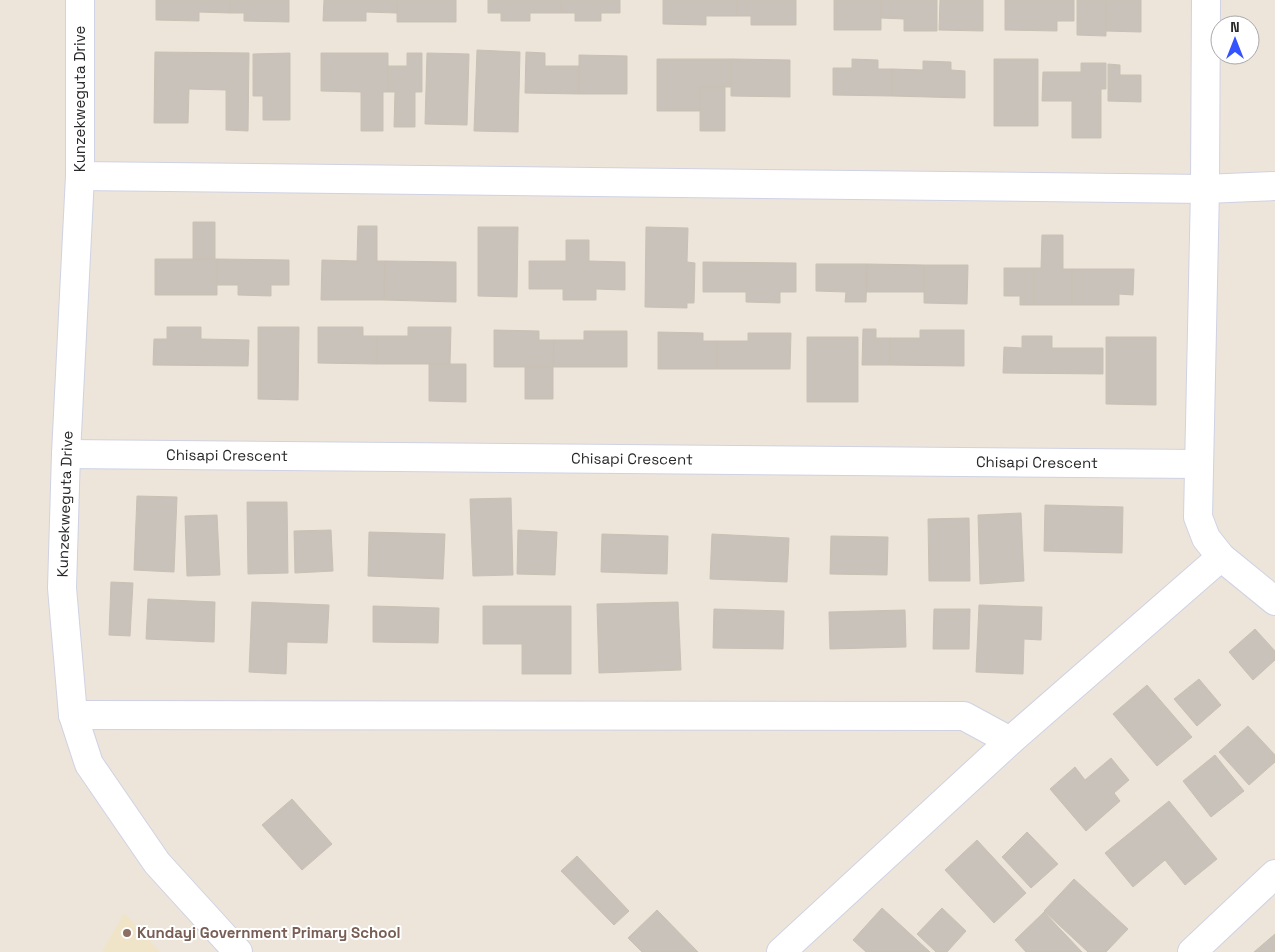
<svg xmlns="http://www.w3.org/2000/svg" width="1275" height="952" font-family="'Space Grotesk',sans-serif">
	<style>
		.education { fill: #f0e4c8 }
		.building { fill: #c8c2ba; stroke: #c8c1b3 }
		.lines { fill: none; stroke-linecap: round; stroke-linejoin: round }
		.street-casing { stroke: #cfd2e3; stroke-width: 30 }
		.street { stroke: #fff; stroke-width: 28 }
		.education-dot { fill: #8d6e63; stroke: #fff; stroke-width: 2 }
		.labels { text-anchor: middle; stroke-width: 4; stroke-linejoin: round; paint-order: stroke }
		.street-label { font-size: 15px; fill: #292929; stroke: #fff }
		.education-label { font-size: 15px; font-weight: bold; fill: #785e54; stroke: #fff; text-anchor: start }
	</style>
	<rect width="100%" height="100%" fill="#ede5da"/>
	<!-- education -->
	<path class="education" d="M 124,913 L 160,952 L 102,952 Z"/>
	<!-- building -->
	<path class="building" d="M 156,0 L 230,0 L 230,13 L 199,12 L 199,21 L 156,20 Z
		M 230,0 L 289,0 L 289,22 L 244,21 L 244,13 L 230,13 Z
		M 324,0 L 397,0 L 397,13 L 366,12 L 366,21 L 323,21 Z
		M 397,0 L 456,0 L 456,22 L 397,22 Z
		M 488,0 L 561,0 L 561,13 L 530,13 L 530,21 L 501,21 L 501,13 L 488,13 Z
		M 561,0 L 620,0 L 620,13 L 601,13 L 601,21 L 575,21 L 575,13 L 561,13 Z
		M 663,0 L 737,0 L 737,16 L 706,16 L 706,25 L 663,24 Z
		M 737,0 L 796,0 L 796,25 L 751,25 L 751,16 L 737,16 Z
		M 834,0 L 881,0 L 881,30 L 834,30 Z
		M 881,0 L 937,0 L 937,31 L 904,31 L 904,19 L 881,18 Z
		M 940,0 L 983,0 L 983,31 L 939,30 Z
		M 1005,0 L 1074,0 L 1074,21 L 1057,21 L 1057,31 L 1005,30 Z
		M 1077,0 L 1106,0 L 1106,36 L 1077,35 Z
		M 1106,0 L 1141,0 L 1141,32 L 1106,31 Z
		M 477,50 L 520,52 L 518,132 L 474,131 Z
		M 155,52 L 249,53 L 248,131 L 226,130 L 226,90 L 189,89 L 188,123 L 154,123 Z
		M 526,52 L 545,53 L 545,66 L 579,66 L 579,94 L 525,93 Z
		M 290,53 L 290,120 L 263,120 L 263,96 L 253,96 L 253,54 Z
		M 321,53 L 388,53 L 388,92 L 383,92 L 383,131 L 361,131 L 361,92 L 321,91 Z
		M 407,53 L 422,53 L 422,92 L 415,92 L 415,127 L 394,127 L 395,92 L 388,92 L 388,66 L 407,66 Z
		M 427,53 L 469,54 L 467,125 L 425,124 Z
		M 579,55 L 627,56 L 627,94 L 579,94 Z
		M 657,59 L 731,59 L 731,87 L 700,87 L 700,111 L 657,111 Z
		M 731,59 L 790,60 L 790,97 L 731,96 Z
		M 852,59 L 878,60 L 878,69 L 892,69 L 892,96 L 833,95 L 833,68 L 852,68 Z
		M 994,59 L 1038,59 L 1038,126 L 994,126 Z
		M 923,61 L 951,62 L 951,70 L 965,71 L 965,98 L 892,96 L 892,69 L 923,70 Z
		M 1081,63 L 1106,63 L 1106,89 L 1101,89 L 1101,138 L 1072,138 L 1072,101 L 1042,101 L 1043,72 L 1081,72 Z
		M 1108,64 L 1120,65 L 1120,75 L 1141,75 L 1141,102 L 1108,101 Z
		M 700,87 L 725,87 L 725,131 L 700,131 Z
		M 193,222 L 215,222 L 215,259 L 193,259 Z
		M 358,226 L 377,226 L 377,261 L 385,261 L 384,300 L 321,300 L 322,260 L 357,261 Z
		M 478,227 L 518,227 L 517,297 L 478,296 Z
		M 646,227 L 688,228 L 687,262 L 695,263 L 694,303 L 687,303 L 687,308 L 645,307 Z
		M 1042,235 L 1063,235 L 1063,269 L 1072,269 L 1072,305 L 1034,305 L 1034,268 L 1041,268 Z
		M 566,240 L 589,240 L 589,261 L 625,262 L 625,290 L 596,289 L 596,300 L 563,300 L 563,289 L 529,289 L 529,261 L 566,261 Z
		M 155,259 L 217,259 L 217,295 L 155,295 Z
		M 217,259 L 289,260 L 289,285 L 271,285 L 271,296 L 238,295 L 238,285 L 217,285 Z
		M 385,261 L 456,262 L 456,302 L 384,300 Z
		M 703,262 L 796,263 L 796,292 L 780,292 L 780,303 L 746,302 L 746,292 L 703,292 Z
		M 816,264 L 867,264 L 866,302 L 845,302 L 846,292 L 816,291 Z
		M 867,264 L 924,265 L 924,292 L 866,292 Z
		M 924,265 L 968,265 L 967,304 L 924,303 Z
		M 1004,268 L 1034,268 L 1034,305 L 1020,305 L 1020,296 L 1004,296 Z
		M 1072,269 L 1134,269 L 1133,295 L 1119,294 L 1119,305 L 1072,305 Z
		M 167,327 L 201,327 L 201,339 L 249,340 L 248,366 L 153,365 L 154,339 L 167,339 Z
		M 258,327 L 299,327 L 298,400 L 258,399 Z
		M 318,327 L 363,327 L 363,336 L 377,336 L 377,364 L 318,363 Z
		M 408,327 L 451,327 L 450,364 L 377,364 L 377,336 L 408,336 Z
		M 863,329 L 876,329 L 876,338 L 890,338 L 890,365 L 862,365 Z
		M 494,330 L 539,331 L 539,340 L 554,340 L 553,367 L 494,367 Z
		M 920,330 L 964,330 L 964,366 L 890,365 L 890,338 L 920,338 Z
		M 584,331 L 627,331 L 627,367 L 553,367 L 554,340 L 584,340 Z
		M 658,332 L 703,333 L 703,341 L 717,341 L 717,369 L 658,369 Z
		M 748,333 L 791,333 L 790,369 L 717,369 L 717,341 L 748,341 Z
		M 1022,336 L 1052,336 L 1052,348 L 1103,348 L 1103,374 L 1003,373 L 1004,347 L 1022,348 Z
		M 807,337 L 858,337 L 858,402 L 807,402 Z
		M 1106,337 L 1156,337 L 1156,405 L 1106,404 Z
		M 429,364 L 466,364 L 466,402 L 429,401 Z
		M 525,367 L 553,367 L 553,399 L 525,399 Z
		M 137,496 L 177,497 L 174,572 L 134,570 Z
		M 511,498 L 513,575 L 473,576 L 470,499 Z
		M 247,502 L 287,502 L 288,573 L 248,574 Z
		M 1045,505 L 1123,507 L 1122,553 L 1044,551 Z
		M 1021,513 L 1024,581 L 980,584 L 978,515 Z
		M 217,515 L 220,575 L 187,576 L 185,516 Z
		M 969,518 L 970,581 L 929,581 L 928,519 Z
		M 331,530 L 333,571 L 295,573 L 294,531 Z
		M 518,530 L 557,532 L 555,575 L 517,574 Z
		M 369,532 L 445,534 L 443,579 L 368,576 Z
		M 602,534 L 668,536 L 667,574 L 601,572 Z
		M 712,534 L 789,538 L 787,582 L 710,579 Z
		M 831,536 L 888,537 L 887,575 L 830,574 Z
		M 111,582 L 133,583 L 130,636 L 109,635 Z
		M 148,599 L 215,602 L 214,642 L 146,639 Z
		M 252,602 L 329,605 L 327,643 L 287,642 L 286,674 L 249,672 Z
		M 678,602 L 681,670 L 599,673 L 597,604 Z
		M 979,605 L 1042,607 L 1041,640 L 1024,639 L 1023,674 L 976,672 Z
		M 373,606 L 439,608 L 438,643 L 373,642 Z
		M 483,606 L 571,606 L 571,674 L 522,674 L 522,644 L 483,644 Z
		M 714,609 L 784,611 L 783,649 L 713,648 Z
		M 934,609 L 970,609 L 969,649 L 933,649 Z
		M 905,610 L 906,647 L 830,649 L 829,612 Z
		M 1255,629 L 1275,651 L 1275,660 L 1253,680 L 1229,652 Z
		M 1199,679 L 1221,705 L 1197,726 L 1174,699 Z
		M 1147,685 L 1192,737 L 1157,766 L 1113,714 Z
		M 1248,726 L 1275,755 L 1275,762 L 1249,785 L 1219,752 Z
		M 1215,755 L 1244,791 L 1211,817 L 1183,781 Z
		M 1111,758 L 1129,780 L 1114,793 L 1120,801 L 1086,831 L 1050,789 L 1075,767 L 1085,780 Z
		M 292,799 L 332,844 L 302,870 L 262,825 Z
		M 1169,801 L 1217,859 L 1185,885 L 1165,860 L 1133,887 L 1105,853 Z
		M 1027,832 L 1058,864 L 1031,888 L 1002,857 Z
		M 977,840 L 1026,893 L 994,923 L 945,870 Z
		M 577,856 L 629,911 L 614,925 L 561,871 Z
		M 1074,879 L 1128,929 L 1106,952 L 1088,952 L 1044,911 Z
		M 882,908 L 930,952 L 866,952 L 853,940 Z
		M 942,908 L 966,931 L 947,952 L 936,952 L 917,934 Z
		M 657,910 L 698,952 L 642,952 L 628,938 Z
		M 1044,912 L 1082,952 L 1026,952 L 1015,940 Z
		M 1275,934 L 1275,952 L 1254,952 Z"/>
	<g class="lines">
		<defs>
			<g id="street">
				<path d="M 80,0 L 80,176 L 66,454 L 62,588 L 73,715 L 89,764 L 157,863 L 238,952"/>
				<path d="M 1206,0 L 1205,189 L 1198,517 L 1206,538 L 1221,557 L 1275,601"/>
				<path d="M 80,176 L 1205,189 L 1275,186"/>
				<path id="s1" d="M 66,454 L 1199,464"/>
				<path d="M 73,715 L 964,716 L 1010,741"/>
				<path d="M 781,952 L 1010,741 L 1221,557"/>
				<path d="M 1192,952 L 1275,874"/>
			</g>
		</defs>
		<!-- street casing -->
		<use href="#street" class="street-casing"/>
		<!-- street -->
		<use href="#street" class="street"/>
	</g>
	<!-- markers -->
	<circle class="education-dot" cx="127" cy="933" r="5"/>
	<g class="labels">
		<!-- street labels -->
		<g class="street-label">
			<text transform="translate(80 99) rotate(-90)" y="5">Kunzekweguta Drive</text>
			<text dy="5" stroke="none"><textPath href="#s1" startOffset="161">Chisapi Crescent</textPath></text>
			<text dy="5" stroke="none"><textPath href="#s1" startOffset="566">Chisapi Crescent</textPath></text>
			<text dy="5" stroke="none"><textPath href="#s1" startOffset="971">Chisapi Crescent</textPath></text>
			<text transform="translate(65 504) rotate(-88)" y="5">Kunzekweguta Drive</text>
		</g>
		<!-- education labels -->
		<g class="education-label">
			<text x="137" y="938">Kundayi Government Primary School</text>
		</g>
	</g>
	<!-- north arrow -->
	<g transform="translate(1235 40)"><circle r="24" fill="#ffffff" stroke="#a9a9a9"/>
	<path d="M0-4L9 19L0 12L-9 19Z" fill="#3453ff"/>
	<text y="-8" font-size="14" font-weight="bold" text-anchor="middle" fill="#292929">N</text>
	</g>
</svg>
